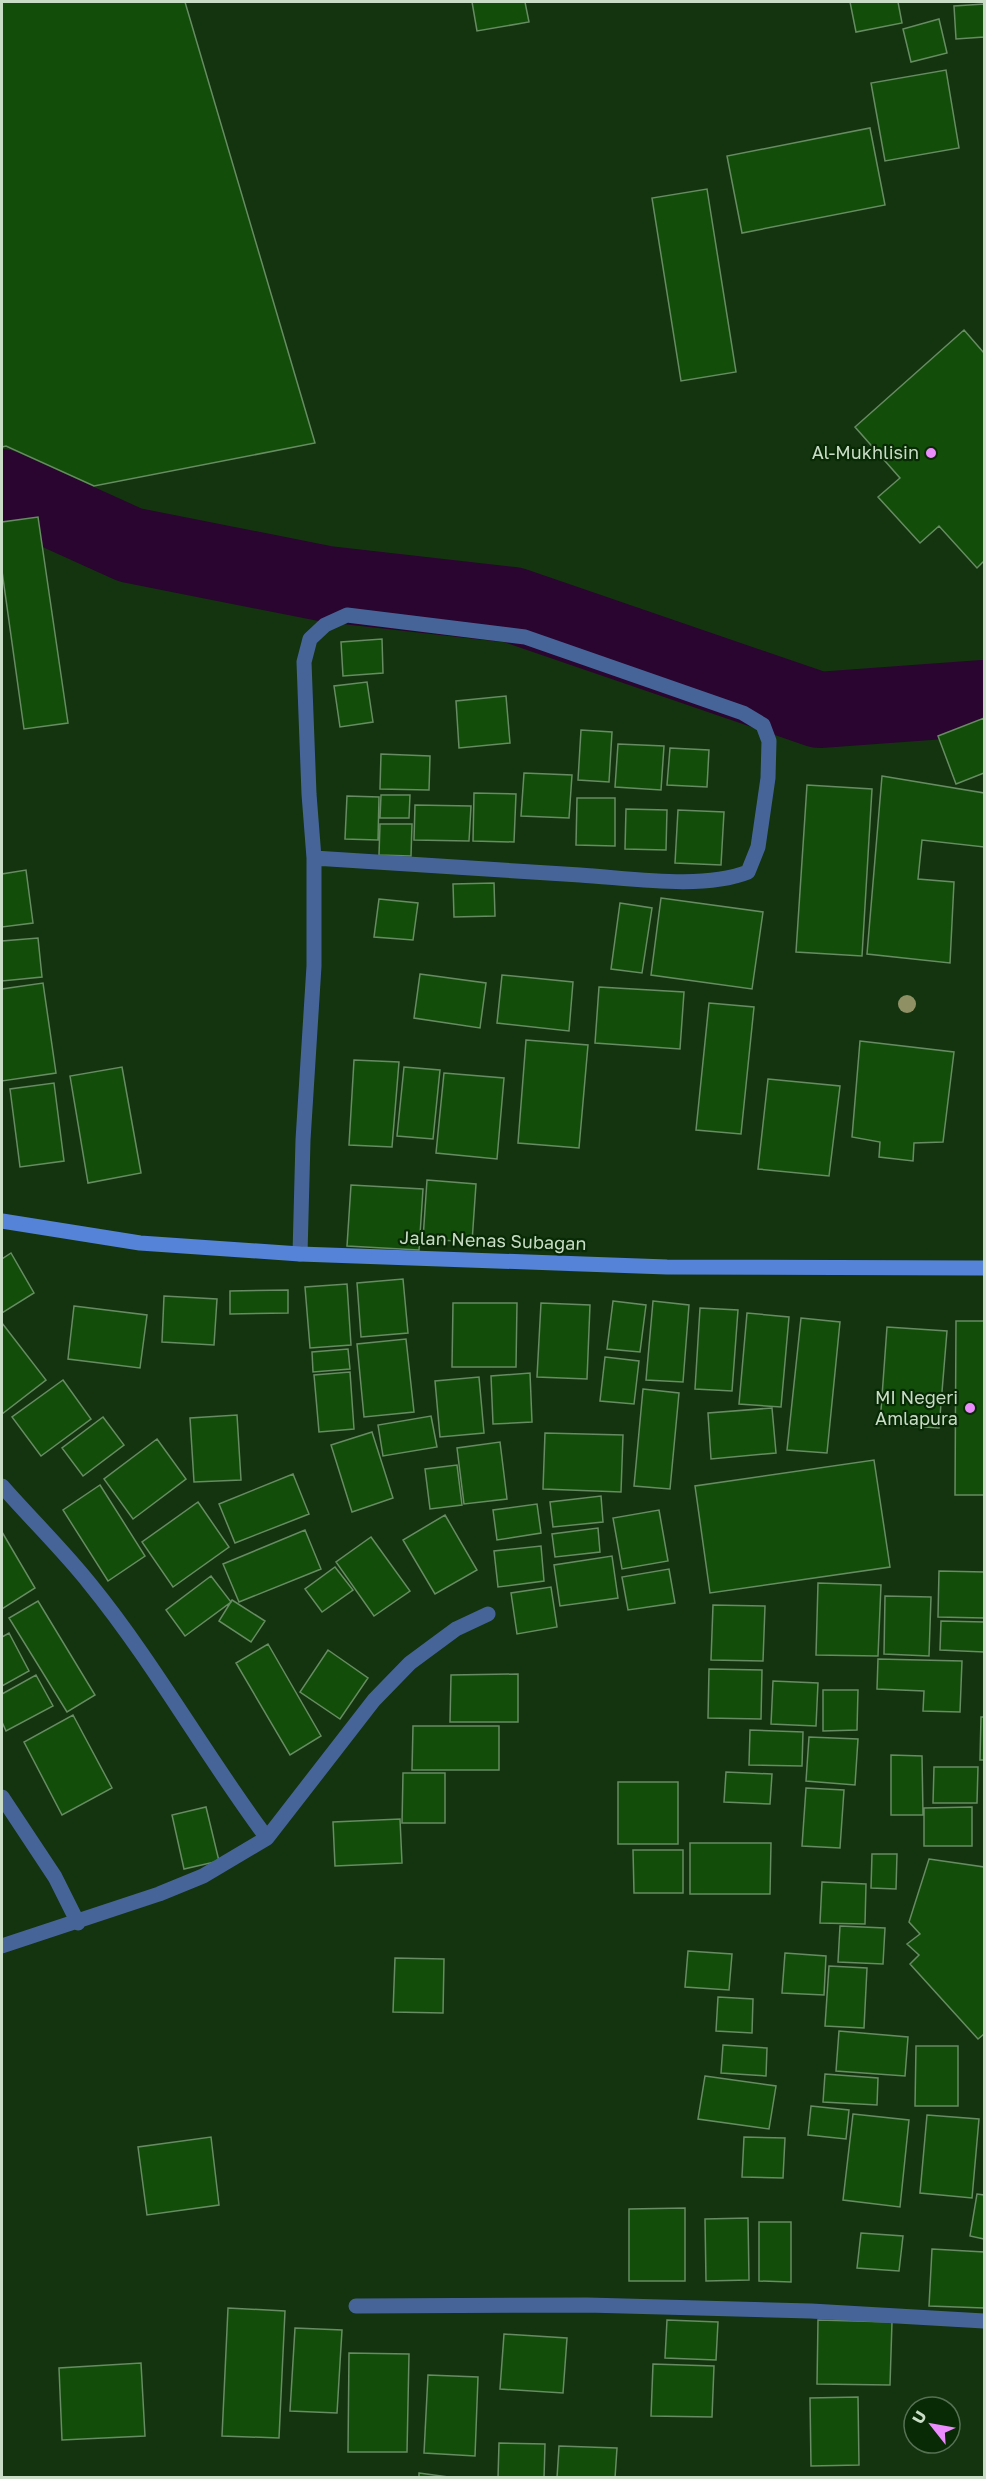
<svg xmlns="http://www.w3.org/2000/svg" width="986" height="2479" font-family="'Golos Text',sans-serif">
	<style>
		.lines { fill: none; stroke-linecap: round; stroke-linejoin: round }
		.river { stroke: #29052f; stroke-width: 76 }
		.building { fill: #124e09; stroke: #678b62; stroke-width: 1.5 }
		.street { stroke: #476499; stroke-width: 15 }
		.secondary { stroke: #5583d7; stroke-width: 15 }
		.tree { fill: #909065 }
		.poi-dot { fill: #eb8dfc; stroke: #082a05; stroke-width: 2 }
		.labels { text-anchor: middle; stroke-width: 4.5; stroke-linejoin: round; paint-order: stroke }
		.poi-label { font-size: 18px; fill: #c9dcc6; stroke: #082a05; text-anchor: end }
		.street-label { font-size: 18px; fill: #c9dcc6; stroke: #082a05 }
	</style>
	<rect width="100%" height="100%" fill="#13340f"/>
	<g class="lines">
		<!-- river -->
		<path class="river" d="M 2,487 L 130,545 L 327,584 L 513,605 L 819,710 L 984,698"/>
	</g>
	<!-- building -->
	<path class="building" d="M 2,2 L 185,2 L 315,443 L 94,486 L 6,446 L 2,447 Z
		M 472,2 L 525,2 L 529,22 L 477,31 Z
		M 850,2 L 898,2 L 902,23 L 856,32 Z
		M 984,4 L 984,37 L 956,39 L 954,6 Z
		M 939,19 L 947,53 L 911,62 L 903,29 Z
		M 946,70 L 959,148 L 885,161 L 871,83 Z
		M 870,128 L 885,205 L 742,233 L 727,156 Z
		M 707,189 L 736,372 L 681,381 L 652,198 Z
		M 964,330 L 984,353 L 984,561 L 977,568 L 939,526 L 920,543 L 878,497 L 900,478 L 855,427 Z
		M 38,517 L 68,723 L 24,729 L 2,571 L 2,522 Z
		M 382,639 L 383,673 L 343,676 L 341,642 Z
		M 367,682 L 373,722 L 340,727 L 334,686 Z
		M 506,696 L 510,743 L 459,748 L 456,701 Z
		M 984,718 L 984,773 L 956,784 L 938,736 Z
		M 581,730 L 612,732 L 609,782 L 578,780 Z
		M 618,744 L 664,746 L 661,790 L 615,787 Z
		M 670,748 L 709,750 L 707,787 L 667,785 Z
		M 381,754 L 430,756 L 429,790 L 380,789 Z
		M 524,773 L 572,775 L 569,818 L 521,816 Z
		M 882,776 L 984,793 L 984,847 L 922,840 L 918,879 L 954,882 L 950,963 L 867,954 Z
		M 807,785 L 872,789 L 862,956 L 796,952 Z
		M 474,793 L 516,794 L 514,842 L 473,841 Z
		M 381,795 L 410,795 L 409,818 L 380,818 Z
		M 347,796 L 379,797 L 378,840 L 345,839 Z
		M 577,798 L 615,798 L 615,846 L 576,845 Z
		M 415,805 L 471,806 L 469,841 L 414,840 Z
		M 626,809 L 667,810 L 666,850 L 625,849 Z
		M 678,810 L 724,812 L 721,865 L 675,863 Z
		M 380,824 L 412,824 L 411,856 L 379,855 Z
		M 26,870 L 33,923 L 2,927 L 2,874 Z
		M 494,883 L 495,916 L 454,917 L 453,884 Z
		M 661,898 L 763,912 L 752,989 L 651,975 Z
		M 379,899 L 418,903 L 413,940 L 374,937 Z
		M 620,903 L 652,908 L 642,973 L 611,969 Z
		M 38,938 L 42,977 L 2,981 L 2,941 Z
		M 420,974 L 486,983 L 480,1028 L 414,1018 Z
		M 502,975 L 573,982 L 569,1031 L 497,1023 Z
		M 43,983 L 56,1073 L 2,1081 L 2,989 Z
		M 599,987 L 684,992 L 680,1049 L 595,1043 Z
		M 709,1003 L 754,1007 L 741,1134 L 696,1130 Z
		M 526,1040 L 588,1045 L 579,1148 L 518,1143 Z
		M 860,1041 L 954,1052 L 943,1142 L 914,1143 L 913,1161 L 879,1157 L 880,1142 L 852,1137 Z
		M 354,1060 L 399,1062 L 392,1147 L 349,1145 Z
		M 122,1067 L 141,1173 L 88,1183 L 70,1076 Z
		M 404,1067 L 440,1070 L 433,1139 L 397,1136 Z
		M 444,1073 L 504,1078 L 497,1159 L 436,1153 Z
		M 768,1079 L 840,1086 L 829,1176 L 758,1169 Z
		M 54,1083 L 64,1161 L 20,1167 L 10,1089 Z
		M 427,1180 L 476,1184 L 472,1242 L 423,1239 Z
		M 351,1185 L 423,1189 L 419,1250 L 347,1246 Z
		M 11,1253 L 34,1293 L 2,1313 L 2,1259 Z
		M 403,1279 L 408,1333 L 361,1337 L 357,1283 Z
		M 347,1284 L 351,1345 L 310,1348 L 305,1287 Z
		M 288,1290 L 288,1313 L 230,1314 L 230,1291 Z
		M 164,1296 L 217,1299 L 214,1345 L 162,1342 Z
		M 613,1301 L 646,1305 L 640,1352 L 607,1349 Z
		M 653,1301 L 689,1305 L 683,1382 L 646,1380 Z
		M 453,1303 L 517,1303 L 516,1367 L 452,1367 Z
		M 541,1303 L 590,1305 L 587,1379 L 537,1377 Z
		M 74,1306 L 147,1315 L 140,1368 L 68,1359 Z
		M 700,1308 L 738,1310 L 732,1391 L 695,1389 Z
		M 747,1313 L 789,1317 L 781,1407 L 739,1404 Z
		M 801,1318 L 840,1322 L 827,1453 L 787,1450 Z
		M 956,1321 L 984,1321 L 984,1495 L 955,1495 Z
		M 2,1323 L 46,1380 L 2,1414 Z
		M 887,1327 L 947,1331 L 939,1428 L 880,1424 Z
		M 406,1339 L 414,1412 L 364,1417 L 357,1344 Z
		M 348,1349 L 350,1369 L 313,1372 L 312,1352 Z
		M 605,1357 L 639,1361 L 634,1404 L 600,1401 Z
		M 350,1372 L 354,1429 L 319,1432 L 314,1375 Z
		M 530,1373 L 532,1422 L 493,1424 L 491,1376 Z
		M 479,1377 L 484,1433 L 440,1437 L 435,1381 Z
		M 63,1380 L 91,1419 L 41,1456 L 12,1417 Z
		M 643,1389 L 679,1393 L 670,1489 L 634,1486 Z
		M 772,1408 L 776,1453 L 711,1459 L 708,1413 Z
		M 237,1415 L 241,1480 L 194,1482 L 190,1418 Z
		M 431,1416 L 437,1447 L 383,1456 L 378,1425 Z
		M 103,1417 L 124,1445 L 83,1476 L 62,1448 Z
		M 372,1432 L 393,1498 L 352,1512 L 331,1445 Z
		M 545,1433 L 623,1435 L 621,1492 L 543,1489 Z
		M 157,1439 L 186,1479 L 133,1519 L 104,1479 Z
		M 500,1442 L 507,1499 L 464,1504 L 457,1448 Z
		M 874,1460 L 890,1567 L 710,1593 L 695,1486 Z
		M 457,1465 L 462,1505 L 430,1509 L 425,1469 Z
		M 293,1474 L 309,1514 L 235,1543 L 219,1504 Z
		M 100,1485 L 145,1556 L 108,1581 L 63,1510 Z
		M 601,1496 L 603,1522 L 553,1527 L 550,1502 Z
		M 198,1502 L 229,1547 L 173,1587 L 142,1542 Z
		M 537,1504 L 541,1533 L 497,1540 L 493,1510 Z
		M 659,1510 L 668,1561 L 622,1569 L 613,1518 Z
		M 445,1515 L 477,1570 L 435,1594 L 403,1540 Z
		M 598,1528 L 600,1552 L 555,1557 L 552,1534 Z
		M 305,1530 L 321,1569 L 239,1602 L 223,1564 Z
		M 2,1532 L 35,1588 L 2,1609 Z
		M 371,1537 L 410,1591 L 374,1616 L 336,1562 Z
		M 541,1546 L 544,1581 L 498,1587 L 494,1551 Z
		M 612,1556 L 618,1598 L 560,1606 L 554,1565 Z
		M 335,1567 L 353,1590 L 322,1612 L 305,1589 Z
		M 669,1569 L 675,1603 L 628,1610 L 622,1577 Z
		M 939,1571 L 984,1572 L 984,1618 L 938,1617 Z
		M 211,1576 L 231,1602 L 185,1636 L 166,1610 Z
		M 818,1583 L 881,1585 L 878,1656 L 816,1655 Z
		M 551,1587 L 557,1627 L 517,1634 L 511,1593 Z
		M 885,1596 L 931,1597 L 929,1656 L 884,1654 Z
		M 232,1600 L 265,1621 L 251,1642 L 219,1621 Z
		M 38,1601 L 95,1695 L 67,1712 L 9,1618 Z
		M 713,1605 L 765,1606 L 763,1661 L 711,1660 Z
		M 941,1621 L 984,1622 L 984,1652 L 940,1650 Z
		M 9,1633 L 29,1671 L 2,1686 L 2,1637 Z
		M 268,1644 L 321,1736 L 290,1755 L 236,1663 Z
		M 328,1650 L 368,1678 L 340,1719 L 300,1692 Z
		M 878,1659 L 962,1661 L 960,1712 L 923,1711 L 924,1691 L 877,1689 Z
		M 709,1669 L 762,1670 L 761,1719 L 708,1718 Z
		M 518,1674 L 518,1722 L 450,1722 L 451,1675 Z
		M 36,1675 L 53,1706 L 6,1731 L 2,1722 L 2,1694 Z
		M 773,1681 L 818,1683 L 816,1726 L 771,1724 Z
		M 823,1690 L 858,1690 L 857,1730 L 823,1731 Z
		M 73,1715 L 112,1788 L 62,1815 L 24,1742 Z
		M 981,1717 L 984,1717 L 984,1760 L 980,1760 Z
		M 413,1726 L 499,1726 L 499,1770 L 412,1770 Z
		M 750,1730 L 803,1732 L 802,1766 L 749,1765 Z
		M 809,1737 L 858,1739 L 855,1785 L 806,1781 Z
		M 891,1755 L 922,1756 L 923,1815 L 891,1815 Z
		M 934,1767 L 978,1767 L 977,1803 L 933,1803 Z
		M 726,1772 L 772,1774 L 770,1804 L 724,1802 Z
		M 403,1773 L 445,1773 L 445,1823 L 402,1823 Z
		M 618,1782 L 678,1782 L 678,1844 L 618,1844 Z
		M 806,1788 L 844,1790 L 840,1848 L 802,1846 Z
		M 206,1807 L 219,1861 L 184,1869 L 172,1815 Z
		M 972,1807 L 972,1846 L 924,1846 L 924,1808 Z
		M 400,1819 L 402,1863 L 335,1866 L 333,1822 Z
		M 690,1843 L 771,1843 L 770,1894 L 690,1894 Z
		M 633,1850 L 683,1850 L 683,1893 L 634,1893 Z
		M 872,1854 L 897,1854 L 896,1889 L 871,1888 Z
		M 929,1859 L 984,1867 L 984,2034 L 978,2039 L 910,1964 L 919,1955 L 907,1944 L 920,1934 L 909,1922 Z
		M 822,1882 L 866,1884 L 865,1924 L 820,1923 Z
		M 840,1926 L 885,1928 L 883,1964 L 838,1962 Z
		M 688,1951 L 732,1954 L 729,1990 L 685,1987 Z
		M 785,1953 L 826,1956 L 824,1995 L 782,1993 Z
		M 395,1958 L 444,1959 L 443,2013 L 393,2012 Z
		M 829,1966 L 867,1968 L 864,2028 L 825,2026 Z
		M 718,1997 L 753,1999 L 752,2033 L 716,2031 Z
		M 839,2031 L 908,2037 L 905,2076 L 836,2071 Z
		M 723,2045 L 767,2048 L 766,2076 L 721,2073 Z
		M 916,2046 L 958,2046 L 958,2106 L 915,2106 Z
		M 825,2074 L 878,2078 L 877,2105 L 823,2102 Z
		M 705,2076 L 776,2086 L 769,2129 L 698,2119 Z
		M 811,2106 L 849,2110 L 846,2139 L 808,2135 Z
		M 853,2114 L 909,2120 L 900,2207 L 843,2200 Z
		M 927,2115 L 979,2119 L 972,2198 L 920,2193 Z
		M 211,2137 L 219,2205 L 147,2215 L 138,2147 Z
		M 744,2137 L 785,2138 L 783,2178 L 742,2177 Z
		M 977,2194 L 984,2195 L 984,2239 L 970,2236 Z
		M 685,2208 L 685,2281 L 629,2281 L 629,2209 Z
		M 748,2218 L 749,2280 L 706,2281 L 705,2219 Z
		M 759,2222 L 791,2222 L 791,2282 L 759,2281 Z
		M 861,2233 L 903,2236 L 899,2271 L 857,2268 Z
		M 932,2249 L 984,2252 L 984,2308 L 929,2306 Z
		M 228,2308 L 285,2311 L 279,2438 L 222,2436 Z
		M 667,2320 L 718,2322 L 716,2360 L 665,2358 Z
		M 818,2320 L 892,2322 L 890,2385 L 817,2384 Z
		M 295,2328 L 342,2330 L 337,2413 L 290,2411 Z
		M 504,2334 L 567,2338 L 563,2393 L 500,2389 Z
		M 349,2353 L 409,2354 L 407,2452 L 348,2452 Z
		M 141,2363 L 145,2436 L 62,2440 L 59,2368 Z
		M 653,2364 L 714,2366 L 712,2417 L 651,2416 Z
		M 428,2375 L 478,2377 L 475,2456 L 424,2453 Z
		M 858,2397 L 859,2465 L 811,2466 L 810,2398 Z
		M 499,2443 L 545,2444 L 544,2478 L 498,2478 Z
		M 559,2446 L 617,2448 L 615,2478 L 557,2478 Z
		M 419,2473 L 456,2478 L 419,2478 Z"/>
	<g class="lines">
		<!-- street -->
		<path class="street" d="M 300,1254 L 303,1140 L 314,966 L 314,858 L 309,794 L 304,662 L 310,639 L 325,625 L 347,615 L 525,637 L 743,713 L 763,725 L 769,741 L 768,778 L 758,847 L 748,872 C 702,890 630,878 580,875 C 491,869 403,864 314,858
			M 2,1486 C 31,1519 63,1550 90,1584 C 155,1664 205,1755 267,1838
			M 2,1797 L 55,1877 L 78,1923
			M 2,1946 L 159,1894 L 203,1876 L 267,1838 L 374,1700 L 410,1663 L 456,1629 L 488,1614
			M 356,2306 L 587,2305 L 811,2311 L 984,2321"/>
		<!-- secondary -->
		<path class="secondary" d="M 2,1221 L 140,1243 L 300,1254 L 667,1267 L 984,1268"/>
	</g>
	<!-- trees -->
	<circle class="tree" cx="907" cy="1004" r="9"/>
	<!-- markers -->
	<g class="poi-dot">
		<circle cx="931" cy="453" r="6"/>
		<circle cx="970" cy="1408" r="6"/>
	</g>
	<g class="labels">
		<!-- poi labels -->
		<g class="poi-label">
			<text x="919" y="459">Al-Mukhlisin</text>
			<text x="958" y="1404">MI Negeri<tspan x="958" dy="21">Amlapura</tspan></text>
		</g>
		<!-- street labels -->
		<g class="street-label">
			<text transform="translate(493 1241) rotate(2)" y="6">Jalan Nenas Subagan</text>
		</g>
	</g>
	<!-- border -->
	<rect width="986" height="2479" fill="none" stroke="#c9dcc6" stroke-width="6"/>
	<!-- north arrow -->
	<g transform="translate(932 2425) rotate(301)"><circle r="28" fill="#082a05" stroke="#557152" stroke-width="1.5"/>
	<path d="M0-4.5L10 22L0 15L-10 22Z" fill="#eb8dfc"/>
	<text y="-9" font-size="16" font-weight="bold" text-anchor="middle" fill="#c9dcc6">U</text>
	</g>
</svg>
